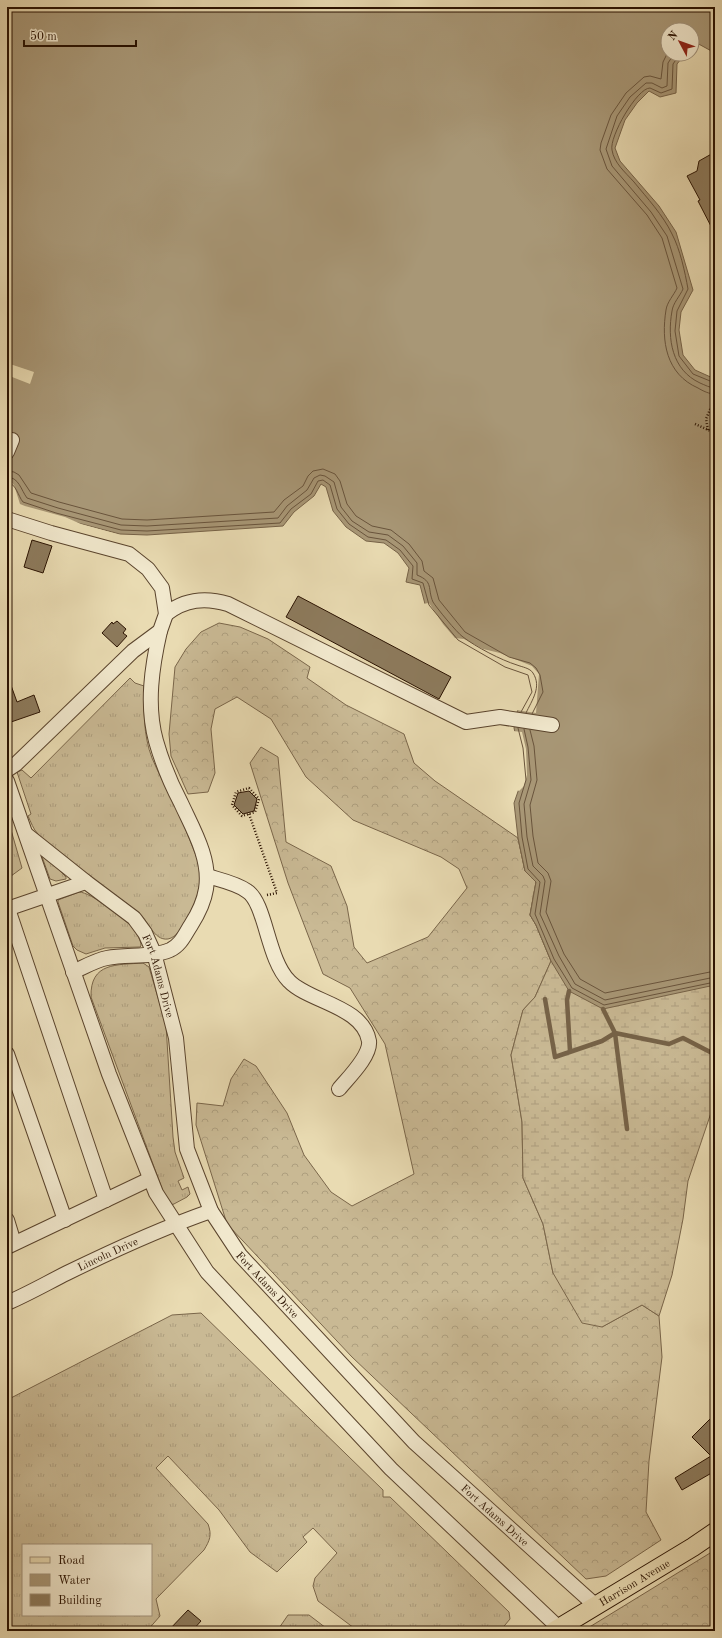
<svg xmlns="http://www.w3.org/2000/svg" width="722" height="1638" font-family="'Old Standard TT',serif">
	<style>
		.grass { fill: url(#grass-tufts); stroke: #7a664a; fill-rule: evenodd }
		.forest { fill: url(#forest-crowns); stroke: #7a664a }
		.wetland { fill: url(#wetland-marsh); stroke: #7a664a }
		.water { fill: #a89776; stroke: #766247 }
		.pier { fill: #e9dbb2 }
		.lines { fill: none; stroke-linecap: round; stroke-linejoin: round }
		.shore { stroke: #69543c; stroke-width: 1 }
		.stream { stroke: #766247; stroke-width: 4.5 }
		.building { fill: #8d7b5d; stroke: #2a1201 }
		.minor-casing { stroke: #5a442d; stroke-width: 16 }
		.major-casing { stroke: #2a1201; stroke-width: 20 }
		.path { stroke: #2a1201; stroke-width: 2.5; stroke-dasharray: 1 2; stroke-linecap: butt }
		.minor { stroke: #f1e8cd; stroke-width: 14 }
		.major { stroke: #e9dbb2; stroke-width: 18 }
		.labels { text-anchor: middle; stroke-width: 3; stroke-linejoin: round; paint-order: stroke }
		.street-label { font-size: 11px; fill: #2a1201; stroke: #f1e8cd }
	</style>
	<defs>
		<pattern id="grass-tufts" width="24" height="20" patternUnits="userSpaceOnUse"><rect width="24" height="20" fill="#c9b994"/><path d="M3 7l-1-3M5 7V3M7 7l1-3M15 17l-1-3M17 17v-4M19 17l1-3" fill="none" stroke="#ad9e7e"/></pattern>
		<pattern id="forest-crowns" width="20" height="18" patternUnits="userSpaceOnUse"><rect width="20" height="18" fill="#c9b994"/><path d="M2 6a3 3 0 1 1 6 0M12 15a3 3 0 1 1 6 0" fill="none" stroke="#ad9e7e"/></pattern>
		<pattern id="wetland-marsh" width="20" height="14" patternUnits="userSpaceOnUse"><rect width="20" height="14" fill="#c9b994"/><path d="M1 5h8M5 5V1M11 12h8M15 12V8" fill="none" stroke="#ad9e7e"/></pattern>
	</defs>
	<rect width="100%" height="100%" fill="#e9dbb2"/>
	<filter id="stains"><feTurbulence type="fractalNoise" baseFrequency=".005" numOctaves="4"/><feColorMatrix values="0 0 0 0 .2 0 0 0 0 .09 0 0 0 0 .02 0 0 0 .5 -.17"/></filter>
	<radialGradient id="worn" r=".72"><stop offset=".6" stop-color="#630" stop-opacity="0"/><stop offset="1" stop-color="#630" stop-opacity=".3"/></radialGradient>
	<!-- grass -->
	<path class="grass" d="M 130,678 L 135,683 L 144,686 C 144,710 143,735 152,758 C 164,786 180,813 191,843 C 196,856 202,868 200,883 C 198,898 184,936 168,939 C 153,941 148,919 138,912 C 111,891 82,873 56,850 C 50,845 43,840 38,834 C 33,829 31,822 28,816 L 31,814 L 17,772 L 22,770 L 31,778 Z
		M 7,816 L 22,868 L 7,879 Z
		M 42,853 L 66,877 L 66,879 L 56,881 L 50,879 L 41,854 Z
		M 79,892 C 91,892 125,919 134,929 C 137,934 141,940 141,946 L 140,947 L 105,948 L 86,954 L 77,950 L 73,946 L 58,902 L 58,900 Z
		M 143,963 L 149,967 L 166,1025 L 173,1137 L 175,1152 L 184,1178 L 178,1181 L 182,1190 L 188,1187 L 190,1194 L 187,1197 L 172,1205 L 167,1202 L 91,997 C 90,962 117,965 143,963 Z
		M 201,1313 L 383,1490 L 383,1497 L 390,1497 L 509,1612 L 510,1619 L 500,1631 L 358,1631 L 318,1601 L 313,1586 L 315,1578 L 337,1553 L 313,1528 L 303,1537 L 307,1542 L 277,1572 L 250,1552 L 219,1510 L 168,1456 L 156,1468 L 208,1524 C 212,1535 210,1540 204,1550 L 156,1599 L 160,1616 L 147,1631 L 7,1631 L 7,1400 L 172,1315 ZM 23,1545 L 151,1545 L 151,1615 L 23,1615 Z
		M 288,1615 L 309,1615 L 330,1631 L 277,1631 Z"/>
	<!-- forest -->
	<path class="forest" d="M 219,623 L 240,627 L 268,639 L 310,667 L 307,678 L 346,705 L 404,734 L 414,763 L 435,781 L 518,838 L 525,871 L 536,882 L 530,915 L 536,925 L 551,961 L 535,997 L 523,1010 L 511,1055 L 522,1122 L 523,1178 L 543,1224 L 553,1273 L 602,1327 L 642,1305 L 659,1316 L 662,1357 L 649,1461 L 646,1512 L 661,1540 L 606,1576 L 586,1579 L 352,1357 L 227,1224 L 196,1125 L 197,1103 L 223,1106 L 231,1079 L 244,1059 L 256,1066 L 287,1113 L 304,1155 L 331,1192 L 352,1206 L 414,1174 L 385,1044 L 350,988 L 323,974 L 288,883 L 250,763 L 261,747 L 278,757 L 286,842 L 331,866 L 347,906 L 354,947 L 367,963 L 428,937 L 467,888 L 459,869 L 441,857 L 353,820 L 306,777 L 271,719 L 237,697 L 215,709 L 211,729 L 215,773 L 208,792 L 188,794 L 171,756 L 169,734 L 175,667 L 186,649 L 201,632 Z
		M 715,1550 L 715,1631 L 583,1631 Z"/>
	<!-- wetland -->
	<path class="wetland" d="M 715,805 L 715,1101 L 688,1181 L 683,1219 L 672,1275 L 659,1316 L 642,1305 L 602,1327 L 582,1323 L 553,1273 L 543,1224 L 523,1178 L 522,1122 L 511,1055 L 523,1010 L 535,997 L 551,961 L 536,925 L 530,915 L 536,882 L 525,871 L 518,838 L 558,838 Z"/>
	<!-- water -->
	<path class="water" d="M 7,7 L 715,7 L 715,53 L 695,42 L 692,45 L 692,30 L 668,30 L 668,54 L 685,54 L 677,64 L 676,93 L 660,97 L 649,91 L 637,103 L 625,120 L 615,148 L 620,161 L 659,206 L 676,232 L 693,290 L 681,312 L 679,330 L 683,355 L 695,370 L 715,379 L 715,985 L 603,1009 L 569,991 L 551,961 L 536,925 L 530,915 L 536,882 L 525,871 L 518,838 L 514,803 L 522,780 L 519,749 L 514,728 L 517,712 L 528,691 L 525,678 L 456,643 L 425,604 L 420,585 L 406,582 L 409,568 L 398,553 L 384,543 L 366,541 L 346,527 L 333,511 L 326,487 L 321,484 L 314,496 L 294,512 L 283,526 L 147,535 L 120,534 L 55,517 L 19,505 L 7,484 Z"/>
	<!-- pier -->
	<path class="pier" d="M 7,363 L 34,372 L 30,384 L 7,375 Z
		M 7,481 L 11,482 L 14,485 L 20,504 L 25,506 L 65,517 L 81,524 L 124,536 L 54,519 L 19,507 L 7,487 Z
		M 429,603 L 443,624 L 455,638 L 464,639 L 483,649 L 500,653 L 532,666 L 539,674 L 536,713 L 516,710 L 526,691 L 523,679 L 502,672 L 454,645 L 423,607 L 422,604 Z
		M 513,731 L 522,732 L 526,749 L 527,775 L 524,786 L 519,791 L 517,790 L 520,780 L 517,749 Z"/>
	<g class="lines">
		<!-- shore -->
		<path class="shore" d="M 668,52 L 663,62 L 661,79 L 650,76 L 644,77 L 626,93 L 611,115 L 601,143 L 600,150 L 607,169 L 647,215 L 662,238 L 677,288 C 674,295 667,302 666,310 C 661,341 666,374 698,388 C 703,391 709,394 715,394
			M 674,54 L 668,63 L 667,86 L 662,88 L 652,83 L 646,83 L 630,97 L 617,116 L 606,149 L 612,166 L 651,212 L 667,236 L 683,289 C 680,296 673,303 672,311 C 667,339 672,370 700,383 C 705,385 710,388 715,388
			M 680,54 L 673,64 L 672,89 L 661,93 L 650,88 C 637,88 609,137 612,150 C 614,163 625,172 634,182 C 647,198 663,215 672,234 C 680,249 685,272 688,289 L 677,311 L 675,331 L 679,356 L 693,374 L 715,383
			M 7,471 L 14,472 L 19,475 L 31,493 L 59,502 L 122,519 L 147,520 L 274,512 L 284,500 L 303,486 L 308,476 L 313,471 L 323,469 L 335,474 L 340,481 L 347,504 L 356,516 L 372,526 L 391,530 L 409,544 L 422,561 L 424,571 L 433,578 L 439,600 L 465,632 L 509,657 L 530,663 L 536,668 L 540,675 L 543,692 L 532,714
			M 7,477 C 19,477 21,490 27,498 L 58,508 L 121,525 L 147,526 L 278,518 L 287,506 L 307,490 L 314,478 L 320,475 L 325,476 L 334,482 L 341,507 L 352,521 L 369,532 L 388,535 L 403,546 L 417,563 L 417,575 C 434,582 427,588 433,602 C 436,607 457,633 463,637 C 476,647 501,660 517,665 C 522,667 530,668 533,673 C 542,687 532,700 526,713
			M 7,482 C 16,483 18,496 23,502 L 56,513 L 121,530 L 147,531 L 280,523 L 291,509 L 311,494 L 318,481 L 323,480 L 330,485 L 337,509 L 349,524 L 368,537 L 386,540 L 400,550 L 413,566 L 412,579 L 423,583 L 429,605 L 458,640 L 505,667 L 528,675 L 532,692 L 521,712
			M 518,728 L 523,748 L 526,780 L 519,803 L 522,837 L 528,869 L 540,882 L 535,914 L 554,959 L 572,988 L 604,1005 L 715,982
			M 524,729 L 528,747 L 531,780 L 524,804 L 527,837 L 533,866 L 543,876 L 545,881 L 540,914 L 559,956 L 575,984 L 605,1000 L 715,977
			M 530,730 L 534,746 L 537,780 L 530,805 L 533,836 L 538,863 L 548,873 L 551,881 L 546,912 L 564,954 L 580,979 L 605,993 L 715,971"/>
		<!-- stream -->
		<path class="stream" d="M 569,991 L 567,1000 L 570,1051
			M 545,999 L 555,1057 L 602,1041 L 615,1033 L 669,1044 L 683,1038 L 714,1054
			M 603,1009 L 615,1033 L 627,1129"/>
	</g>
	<!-- building -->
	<path class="building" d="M 715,152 L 715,234 L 698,201 L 700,200 L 687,176 L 697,171 L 699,161 Z
		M 32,540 L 52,546 L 43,573 L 24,567 Z
		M 298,596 L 451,677 L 439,699 L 286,617 Z
		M 117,621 L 126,629 L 123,633 L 127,636 L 117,647 L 102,633 L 112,622 L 113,624 Z
		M 7,677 L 8,677 L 17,702 L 34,695 L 40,712 L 11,722 L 7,710 Z
		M 249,791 L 257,799 L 254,811 L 243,814 L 234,805 L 238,793 Z
		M 715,1414 L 715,1471 L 682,1490 L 675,1478 L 711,1456 L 692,1437 Z
		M 188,1610 L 201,1621 L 192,1631 L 168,1631 Z"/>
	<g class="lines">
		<defs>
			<g id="minor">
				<path d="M 7,452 L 12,440"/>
				<path d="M 7,519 L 51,533 L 129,554 L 148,569 L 162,588 L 166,614 L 160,631 L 133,651 L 16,764 L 7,770"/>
				<path d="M 166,614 C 185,599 205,597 228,604 L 466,722 L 500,717 L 552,725"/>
				<path d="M 7,781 L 109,1074 L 156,1193 L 207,1272 L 391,1469 L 559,1628"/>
				<path id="s1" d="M 27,835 L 86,882 L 134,918 L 145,933 L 154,953 L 176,1038 L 187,1149 L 211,1211 L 240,1255 L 414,1442 L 596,1606"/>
				<path d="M 207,876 C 220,880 236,883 247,891 C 266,903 267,959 289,981 C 309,1002 363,1006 369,1041 C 371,1056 348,1078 339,1089"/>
				<path d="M 7,909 L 86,882"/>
				<path d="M 8,909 L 106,1200"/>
				<path d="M 73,972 C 84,967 96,960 107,958 C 127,954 151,958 170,950 C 181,945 185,934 191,925 C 198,914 204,902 206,889 C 211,859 193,829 181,803 C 171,784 162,762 156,741 C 146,705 152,666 160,631"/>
				<path d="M 7,1054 L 65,1220"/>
				<path d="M 7,1220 L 14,1243"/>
				<path d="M 7,1247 L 150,1179"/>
				<path id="s2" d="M 7,1303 C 28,1294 47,1283 67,1273 C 114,1250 162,1228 211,1211"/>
			</g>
			<g id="major">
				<path id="s3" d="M 554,1631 L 693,1547 L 715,1532"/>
			</g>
		</defs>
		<!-- minor casing -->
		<use href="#minor" class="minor-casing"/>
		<!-- major casing -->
		<use href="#major" class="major-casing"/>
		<!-- path -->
		<path class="path" d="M 695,424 L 715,433
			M 708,430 L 706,419 L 715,398
			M 249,788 L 259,799 L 255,812 L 242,816 L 232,805 L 236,792 Z
			M 249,814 L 277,893 L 267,895"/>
		<!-- minor -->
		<use href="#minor" class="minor"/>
		<!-- major -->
		<use href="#major" class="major"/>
	</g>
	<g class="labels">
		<!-- street labels -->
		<g class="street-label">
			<text dy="4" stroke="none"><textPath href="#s1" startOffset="199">Fort Adams Drive</textPath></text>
			<text dy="4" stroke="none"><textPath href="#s2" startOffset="112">Lincoln Drive</textPath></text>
			<text dy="4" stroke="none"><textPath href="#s1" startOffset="535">Fort Adams Drive</textPath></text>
			<text dy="4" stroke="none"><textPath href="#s1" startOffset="859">Fort Adams Drive</textPath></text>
			<text dy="4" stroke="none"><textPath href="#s3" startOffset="94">Harrison Avenue</textPath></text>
		</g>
	</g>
	<!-- margin -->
	<rect width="722" height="1638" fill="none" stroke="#e9dbb2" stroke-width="24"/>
	<rect x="8" y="8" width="706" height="1622" fill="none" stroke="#2a1201" stroke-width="2"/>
	<rect x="12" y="12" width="698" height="1614" fill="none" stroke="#2a1201"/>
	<!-- legend -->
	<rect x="22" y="1544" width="130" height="72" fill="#f1e8cd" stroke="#a1927b"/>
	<rect x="30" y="1557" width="20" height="6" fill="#e9dbb2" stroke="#a1927b"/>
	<text x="58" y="1564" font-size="12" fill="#2a1201">Road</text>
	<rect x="30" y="1574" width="20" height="12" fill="#a89776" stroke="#a1927b"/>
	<text x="58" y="1584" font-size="12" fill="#2a1201">Water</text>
	<rect x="30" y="1594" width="20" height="12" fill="#8d7b5d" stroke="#a1927b"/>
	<text x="58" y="1604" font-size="12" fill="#2a1201">Building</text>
	<!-- north arrow -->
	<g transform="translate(680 42) rotate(311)"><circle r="19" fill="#f1e8cd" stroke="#a1927b"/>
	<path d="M0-3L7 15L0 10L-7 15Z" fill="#8f2418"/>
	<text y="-6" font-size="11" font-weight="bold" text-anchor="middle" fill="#2a1201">N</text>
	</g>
	<!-- scale -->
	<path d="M24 40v6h112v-6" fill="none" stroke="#2a1201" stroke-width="2"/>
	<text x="30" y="40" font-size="12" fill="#2a1201" stroke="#f1e8cd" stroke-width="3" paint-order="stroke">50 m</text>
	<rect width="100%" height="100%" filter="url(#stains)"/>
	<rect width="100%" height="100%" fill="url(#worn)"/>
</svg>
